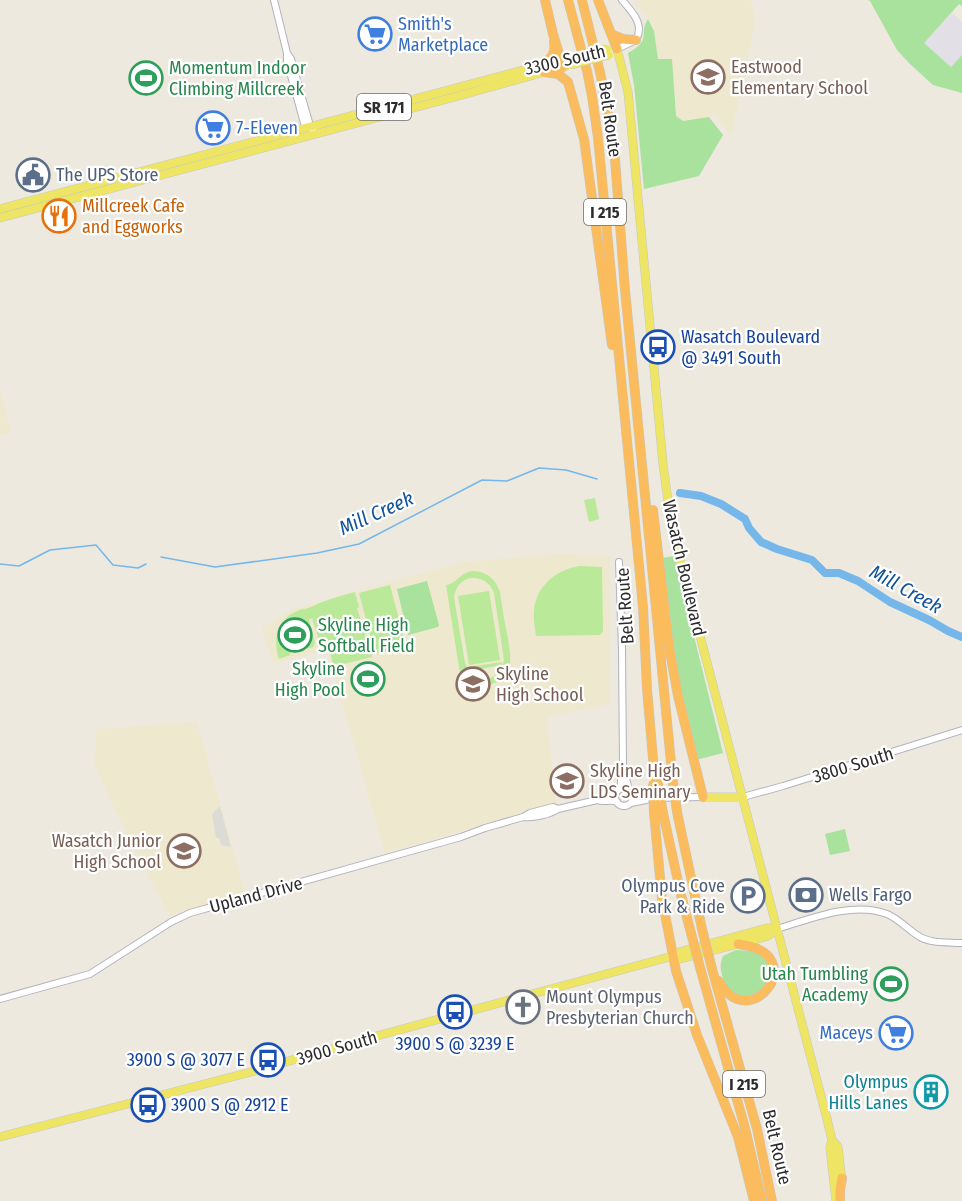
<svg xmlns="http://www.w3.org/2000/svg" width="962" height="1201" font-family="'Fira Sans Condensed',sans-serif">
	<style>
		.industrial { fill: #e2dfe6 }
		.education { fill: #eee9ce }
		.green { fill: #a8e29d }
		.pitch { fill: #b9e999; fill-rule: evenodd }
		.plaza { fill: #dddbd5 }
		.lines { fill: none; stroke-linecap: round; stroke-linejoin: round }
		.stream { stroke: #75b7eb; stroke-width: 1.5 }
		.river { stroke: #75b7eb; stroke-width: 8 }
		.minor-casing { stroke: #b2b2bf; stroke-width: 8 }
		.major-casing { stroke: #c8c8c8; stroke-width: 9 }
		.highway-casing { stroke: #c8c8c8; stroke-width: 10 }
		.minor { stroke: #fff; stroke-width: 6 }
		.major { stroke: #ede563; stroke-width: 8 }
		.highway { stroke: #fabc5d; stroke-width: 9 }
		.major-bridge-casing { stroke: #c8c8c8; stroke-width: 9; stroke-linecap: butt }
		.highway-bridge-casing { stroke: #c8c8c8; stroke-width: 10; stroke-linecap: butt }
		.major-bridge { stroke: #ede563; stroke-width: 8 }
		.highway-bridge { stroke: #fabc5d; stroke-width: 9 }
		.labels { text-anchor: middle; stroke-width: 4.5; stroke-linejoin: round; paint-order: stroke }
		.shield { fill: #fff; stroke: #6b6b6b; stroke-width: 1.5 }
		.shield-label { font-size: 16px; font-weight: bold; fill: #2c2c2c }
		.shop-label { font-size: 18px; fill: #366cbe; stroke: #fff; text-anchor: start }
		.street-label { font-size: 18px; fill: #2c2c2c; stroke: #fff }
		.education-label { font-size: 18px; fill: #785e54; stroke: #fff; text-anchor: start }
		.leisure-label { font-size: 18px; fill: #27864d; stroke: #fff; text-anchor: start }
		.service-label { font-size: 18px; fill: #4e5e75; stroke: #fff; text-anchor: start }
		.food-label { font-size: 18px; fill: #c56008; stroke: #fff; text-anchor: start }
		.transit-label { font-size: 18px; fill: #164399; stroke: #fff; text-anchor: start }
		.worship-label { font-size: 18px; fill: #5b616d; stroke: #fff; text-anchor: start }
		.culture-label { font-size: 18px; fill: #0d838f; stroke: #fff; text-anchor: end }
		.water-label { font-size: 20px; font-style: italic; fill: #11539a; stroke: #fff }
	</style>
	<rect width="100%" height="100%" fill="#ede9de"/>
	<!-- industrial -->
	<path class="industrial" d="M 952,13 L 962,22 L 962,55 L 951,67 L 923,43 Z"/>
	<!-- education -->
	<path class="education" d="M 642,0 L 751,0 L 755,22 L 731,136 L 714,113 L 709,117 L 683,121 L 676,116 L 672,59 L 658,59 L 654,31 L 648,18 L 634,3 Z
		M 0,390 L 11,432 L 0,435 Z
		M 561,554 L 610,557 L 610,704 L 547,717 L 556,804 L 385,853 L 327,650 L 273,664 L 261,628 L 294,609 L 463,562 Z
		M 197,722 L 245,893 L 187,910 L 170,917 L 114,809 L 94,763 L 97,729 Z"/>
	<!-- green -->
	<path class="green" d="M 868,0 L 962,0 L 962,6 L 959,4 L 924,43 L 951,67 L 962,55 L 962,93 L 933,85 L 910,64 L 897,50 L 870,1 Z
		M 648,19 L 654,31 L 658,59 L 672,59 L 676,116 L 683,121 L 709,117 L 723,135 L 699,176 L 644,189 L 634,85 L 628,53 C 653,39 638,34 648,19 Z
		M 674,556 L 723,753 L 696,760 L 680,696 L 662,558 Z
		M 427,581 L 439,625 L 438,627 L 408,635 L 397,589 Z
		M 845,829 L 850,851 L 830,855 L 825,834 Z
		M 736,950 L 753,951 L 765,958 C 767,963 769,967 769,972 C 769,988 750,1003 735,994 C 728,990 724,982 722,975 C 720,967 720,964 723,956 Z"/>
	<!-- pitch -->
	<path class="pitch" d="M 595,498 L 599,519 L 589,522 L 584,500 Z
		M 580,566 L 602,567 L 603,631 L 600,635 L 536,636 C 535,628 533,620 534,612 C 535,587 556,569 580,566 Z
		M 471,571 C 486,571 495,578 500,592 C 502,608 505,624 508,639 C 509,647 511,655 510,663 C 509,674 499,683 488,685 C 478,686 471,678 461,680 L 446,585 C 456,584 459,574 471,571 ZM 470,578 C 482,577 490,582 494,593 L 504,660 C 500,679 482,686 469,671 L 502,665 L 502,662 L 468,667 L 468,670 L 465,663 L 454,597 C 456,587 460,581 470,578 Z
		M 390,585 L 406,646 L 375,654 L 359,593 Z
		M 489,591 L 500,660 L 469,665 L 458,596 Z
		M 355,592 L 359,607 L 357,608 L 372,657 L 335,666 L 333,664 L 329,647 L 324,648 L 321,646 L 312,618 L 309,620 L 315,643 L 313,647 L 290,653 L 290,655 L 279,659 C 272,640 278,619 297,611 C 301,609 307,609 311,607 C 325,600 340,596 355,592 Z"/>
	<!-- plaza -->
	<path class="plaza" d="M 220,806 L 231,847 L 221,845 L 219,838 L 216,838 L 212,814 Z"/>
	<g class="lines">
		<!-- stream -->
		<path class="stream" d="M 161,557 L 215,567 L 317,553 L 359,544 L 482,480 L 507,481 L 539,468 L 566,470 L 597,479
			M 0,564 L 19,566 L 50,550 L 96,545 L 113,565 L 138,568 L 146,564"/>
		<!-- river -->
		<path class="river" d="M 680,493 L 701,496 L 721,504 L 745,519 L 749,528 L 761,542 L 777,549 L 812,560 L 825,573 L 839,573 L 858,581 L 890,602 L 929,620 L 948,631 L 962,637"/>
		<defs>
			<path id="minor" d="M 274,0 L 287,53 L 287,61 L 304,123 L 317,134
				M 617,49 L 636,40 C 645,24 632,12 622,0
				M 287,53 L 291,59 L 309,122 L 307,127
				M 619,562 L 622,649 L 623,767 L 621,773 L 621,789
				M 623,767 L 629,790
				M615 797a9 9 0 1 1 18 0a9 9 0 1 1-18 0Z
				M 633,794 L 647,795 L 650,798
				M 743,797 L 783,786 L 962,730
				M 597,800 C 604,803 610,799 617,802
				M 631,803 L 646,800 L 650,798 L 703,797
				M 523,817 C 534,818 549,815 558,809 L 597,800 L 602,797 L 616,793
				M 777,929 C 810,919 853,901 887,914 C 899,919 906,928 917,935 C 929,944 947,942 962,943
				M 0,999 L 90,974 L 171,922 L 190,913 L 461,837 L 485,828 L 523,817 L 530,813 L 553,807 L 558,809"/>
			<path id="major" d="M 617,49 L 628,92 L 663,464 L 670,516 L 679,556 L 826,1115 L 832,1140 L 830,1147 L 836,1201
				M 0,209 L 565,59
				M 0,218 L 462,95 L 566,66
				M 703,797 L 743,797
				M 673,956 L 680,959 L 768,936 L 777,929
				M 0,1137 L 247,1073 L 373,1037 L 673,956 L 679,952 L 767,928 L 777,929
				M 832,1140 L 838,1147 L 842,1182"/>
			<path id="highway" d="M 545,0 L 553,34 L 563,67
				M 568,0 L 587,71 L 592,96 L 598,138 L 643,607 L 647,689 L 654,770 L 658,784
				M 582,0 L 600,72 L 614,146 L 625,290 L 673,783
				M 598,0 L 617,49
				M 613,35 L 623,39 L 636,40
				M 546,63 C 552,56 556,52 554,42
				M 544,72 L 558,74 L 568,82 L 584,139 L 612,345
				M 653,510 L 669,646 L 678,696 L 703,797
				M 677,812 L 702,929
				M 654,813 L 662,899 L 676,971 L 697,1035 L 738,1137 L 754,1201
				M 663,813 L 681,895 L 691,933
				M 712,969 L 757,1129 L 772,1201
				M 701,971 L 745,1128 L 762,1201
				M 719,981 C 749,1038 815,953 738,944
				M 840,1201 L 840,1190 L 842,1178"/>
		</defs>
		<!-- minor casing -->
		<use href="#minor" class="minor-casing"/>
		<!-- major casing -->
		<use href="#major" class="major-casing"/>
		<!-- highway casing -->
		<use href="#highway" class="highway-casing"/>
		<!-- minor -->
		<use href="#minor" class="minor"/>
		<!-- major -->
		<use href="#major" class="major"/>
		<!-- highway -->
		<use href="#highway" class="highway"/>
		<defs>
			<path id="major-bridge" d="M 569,59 L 607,49
				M 571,65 L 609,55"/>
			<path id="highway-bridge" d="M 673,783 L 677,812
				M 653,784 L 654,813
				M 658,784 L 663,813
				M 702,929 L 712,969
				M 691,933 L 701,971"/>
		</defs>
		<!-- major-bridge casing -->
		<use href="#major-bridge" class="major-bridge-casing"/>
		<!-- highway-bridge casing -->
		<use href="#highway-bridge" class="highway-bridge-casing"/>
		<!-- major-bridge -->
		<use href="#major-bridge" class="major-bridge"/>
		<!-- highway-bridge -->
		<use href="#highway-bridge" class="highway-bridge"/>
	</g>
	<!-- icons -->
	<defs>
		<symbol id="supermarket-ring" viewBox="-11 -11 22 22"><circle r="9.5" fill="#fff" stroke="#3f7fe0" stroke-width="1.5"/><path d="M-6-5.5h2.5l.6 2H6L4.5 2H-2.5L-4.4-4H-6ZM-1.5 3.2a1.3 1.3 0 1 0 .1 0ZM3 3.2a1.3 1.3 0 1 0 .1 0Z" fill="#3f7fe0"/></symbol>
		<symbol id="school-ring" viewBox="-11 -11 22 22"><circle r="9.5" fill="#fff" stroke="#8d6e63" stroke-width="1.5"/><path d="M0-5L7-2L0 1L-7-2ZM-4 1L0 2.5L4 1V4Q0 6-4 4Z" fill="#8d6e63"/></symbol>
		<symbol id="stadium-ring" viewBox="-11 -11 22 22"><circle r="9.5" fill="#fff" stroke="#2e9e5b" stroke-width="1.5"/><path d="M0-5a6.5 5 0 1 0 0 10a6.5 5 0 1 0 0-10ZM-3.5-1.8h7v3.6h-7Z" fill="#2e9e5b"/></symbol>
		<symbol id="civic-ring" viewBox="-11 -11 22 22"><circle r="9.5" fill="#fff" stroke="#5c6f8a" stroke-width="1.5"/><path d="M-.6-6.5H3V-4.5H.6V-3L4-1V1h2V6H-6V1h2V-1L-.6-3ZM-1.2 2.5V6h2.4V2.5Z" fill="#5c6f8a"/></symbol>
		<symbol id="restaurant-ring" viewBox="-11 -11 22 22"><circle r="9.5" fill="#fff" stroke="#e8710a" stroke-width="1.5"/><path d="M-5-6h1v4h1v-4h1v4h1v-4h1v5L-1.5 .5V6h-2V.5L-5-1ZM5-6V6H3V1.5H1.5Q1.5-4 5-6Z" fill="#e8710a"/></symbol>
		<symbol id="bus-ring" viewBox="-11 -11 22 22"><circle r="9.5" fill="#fff" stroke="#1a4fb4" stroke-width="1.5"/><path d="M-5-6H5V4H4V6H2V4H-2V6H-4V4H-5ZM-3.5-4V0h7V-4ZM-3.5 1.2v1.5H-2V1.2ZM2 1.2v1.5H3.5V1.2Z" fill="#1a4fb4"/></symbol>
		<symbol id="bank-ring" viewBox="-11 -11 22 22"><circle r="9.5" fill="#fff" stroke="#5c6f8a" stroke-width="1.5"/><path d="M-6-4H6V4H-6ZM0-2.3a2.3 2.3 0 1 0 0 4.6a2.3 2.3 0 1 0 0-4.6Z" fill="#5c6f8a"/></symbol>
		<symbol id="parking-ring" viewBox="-11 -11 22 22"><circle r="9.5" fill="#fff" stroke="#5c6f8a" stroke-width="1.5"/><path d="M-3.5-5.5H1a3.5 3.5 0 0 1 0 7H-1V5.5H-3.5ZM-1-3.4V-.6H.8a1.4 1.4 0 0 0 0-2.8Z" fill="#5c6f8a"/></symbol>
		<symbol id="church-ring" viewBox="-11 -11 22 22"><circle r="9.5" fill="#fff" stroke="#6b7280" stroke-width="1.5"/><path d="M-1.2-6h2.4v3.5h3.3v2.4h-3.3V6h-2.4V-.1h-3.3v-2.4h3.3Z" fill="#6b7280"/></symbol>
		<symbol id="building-ring" viewBox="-11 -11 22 22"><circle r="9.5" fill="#fff" stroke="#0f9aa8" stroke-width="1.5"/><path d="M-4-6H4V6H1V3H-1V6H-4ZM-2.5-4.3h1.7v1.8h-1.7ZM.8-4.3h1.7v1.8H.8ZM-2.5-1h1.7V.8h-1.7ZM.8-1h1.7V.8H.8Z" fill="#0f9aa8"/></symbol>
	</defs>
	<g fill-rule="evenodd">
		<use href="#supermarket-ring" x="356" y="15" width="38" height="38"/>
		<use href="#school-ring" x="689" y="58" width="38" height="38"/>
		<use href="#stadium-ring" x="127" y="59" width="38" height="38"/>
		<use href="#supermarket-ring" x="194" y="109" width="38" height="38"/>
		<use href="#civic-ring" x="14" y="156" width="38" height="38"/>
		<use href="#restaurant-ring" x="40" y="197" width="38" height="38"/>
		<use href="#bus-ring" x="639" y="328" width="38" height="38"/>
		<use href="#stadium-ring" x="276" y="616" width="38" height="38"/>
		<use href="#stadium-ring" x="349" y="660" width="38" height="38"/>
		<use href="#school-ring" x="454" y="665" width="38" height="38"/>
		<use href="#school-ring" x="548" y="762" width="38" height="38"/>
		<use href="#school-ring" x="165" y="832" width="38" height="38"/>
		<use href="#bank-ring" x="787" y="876" width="38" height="38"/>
		<use href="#parking-ring" x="729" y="877" width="38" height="38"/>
		<use href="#stadium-ring" x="872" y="965" width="38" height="38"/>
		<use href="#church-ring" x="504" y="988" width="38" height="38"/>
		<use href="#bus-ring" x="436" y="993" width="38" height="38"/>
		<use href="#supermarket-ring" x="877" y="1014" width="38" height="38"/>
		<use href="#bus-ring" x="249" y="1041" width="38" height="38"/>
		<use href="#building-ring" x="912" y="1073" width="38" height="38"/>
		<use href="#bus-ring" x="129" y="1086" width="38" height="38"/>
	</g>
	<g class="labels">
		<!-- shield labels -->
		<g class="shield">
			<rect x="357" y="94" width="54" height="26" rx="4.5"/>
			<rect x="584" y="199" width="42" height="26" rx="4.5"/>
			<rect x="723" y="1071" width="42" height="26" rx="4.5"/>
		</g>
		<g class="shield-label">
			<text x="384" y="113">SR 171</text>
			<text x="605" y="218">I 215</text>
			<text x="744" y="1090">I 215</text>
		</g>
		<!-- shop labels -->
		<g class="shop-label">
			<text x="398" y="30">Smith's<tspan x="398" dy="21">Marketplace</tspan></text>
			<text x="236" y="134">7-Eleven</text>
			<text x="873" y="1039" text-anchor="end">Maceys</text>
		</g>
		<!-- street labels -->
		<g class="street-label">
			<text transform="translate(565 60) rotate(-13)" y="6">3300 South</text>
			<text transform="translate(610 119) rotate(82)" y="6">Belt Route</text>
			<text transform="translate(684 568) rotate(77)" y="6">Wasatch Boulevard</text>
			<text transform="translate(625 606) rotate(-94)" y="6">Belt Route</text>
			<text transform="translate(853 765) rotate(-17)" y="6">3800 South</text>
			<text transform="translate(256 895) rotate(-15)" y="6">Upland Drive</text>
			<text transform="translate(337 1048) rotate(-16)" y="6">3900 South</text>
			<text transform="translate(777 1147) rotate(77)" y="6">Belt Route</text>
		</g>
		<!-- education labels -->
		<g class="education-label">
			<text x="731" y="73">Eastwood<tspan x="731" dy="21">Elementary School</tspan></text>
			<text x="496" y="680">Skyline<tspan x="496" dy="21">High School</tspan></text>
			<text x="590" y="777">Skyline High<tspan x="590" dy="21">LDS Seminary</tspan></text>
			<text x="161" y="847" text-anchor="end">Wasatch Junior<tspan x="161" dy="21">High School</tspan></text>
		</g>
		<!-- leisure labels -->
		<g class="leisure-label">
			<text x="169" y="74">Momentum Indoor<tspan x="169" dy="21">Climbing Millcreek</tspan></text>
			<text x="318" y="631">Skyline High<tspan x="318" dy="21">Softball Field</tspan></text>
			<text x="345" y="675" text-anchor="end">Skyline<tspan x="345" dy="21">High Pool</tspan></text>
			<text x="868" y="980" text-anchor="end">Utah Tumbling<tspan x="868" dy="21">Academy</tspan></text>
		</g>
		<!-- service labels -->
		<g class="service-label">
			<text x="56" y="181">The UPS Store</text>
			<text x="725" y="892" text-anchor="end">Olympus Cove<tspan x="725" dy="21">Park &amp; Ride</tspan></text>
			<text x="829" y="901">Wells Fargo</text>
		</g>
		<!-- food labels -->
		<g class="food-label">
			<text x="82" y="212">Millcreek Cafe<tspan x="82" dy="21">and Eggworks</tspan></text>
		</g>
		<!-- transit labels -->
		<g class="transit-label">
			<text x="681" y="343">Wasatch Boulevard<tspan x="681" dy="21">@ 3491 South</tspan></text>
			<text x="455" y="1050" text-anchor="middle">3900 S @ 3239 E</text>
			<text x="245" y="1066" text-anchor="end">3900 S @ 3077 E</text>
			<text x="171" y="1111">3900 S @ 2912 E</text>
		</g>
		<!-- worship labels -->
		<g class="worship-label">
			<text x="546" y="1003">Mount Olympus<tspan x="546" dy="21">Presbyterian Church</tspan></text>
		</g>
		<!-- culture labels -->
		<g class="culture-label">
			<text x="908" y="1088">Olympus<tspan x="908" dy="21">Hills Lanes</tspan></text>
		</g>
		<!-- water labels -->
		<g class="water-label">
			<text transform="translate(376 513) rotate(-24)" y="7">Mill Creek</text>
			<text transform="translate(906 589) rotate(29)" y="7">Mill Creek</text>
		</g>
	</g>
</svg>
